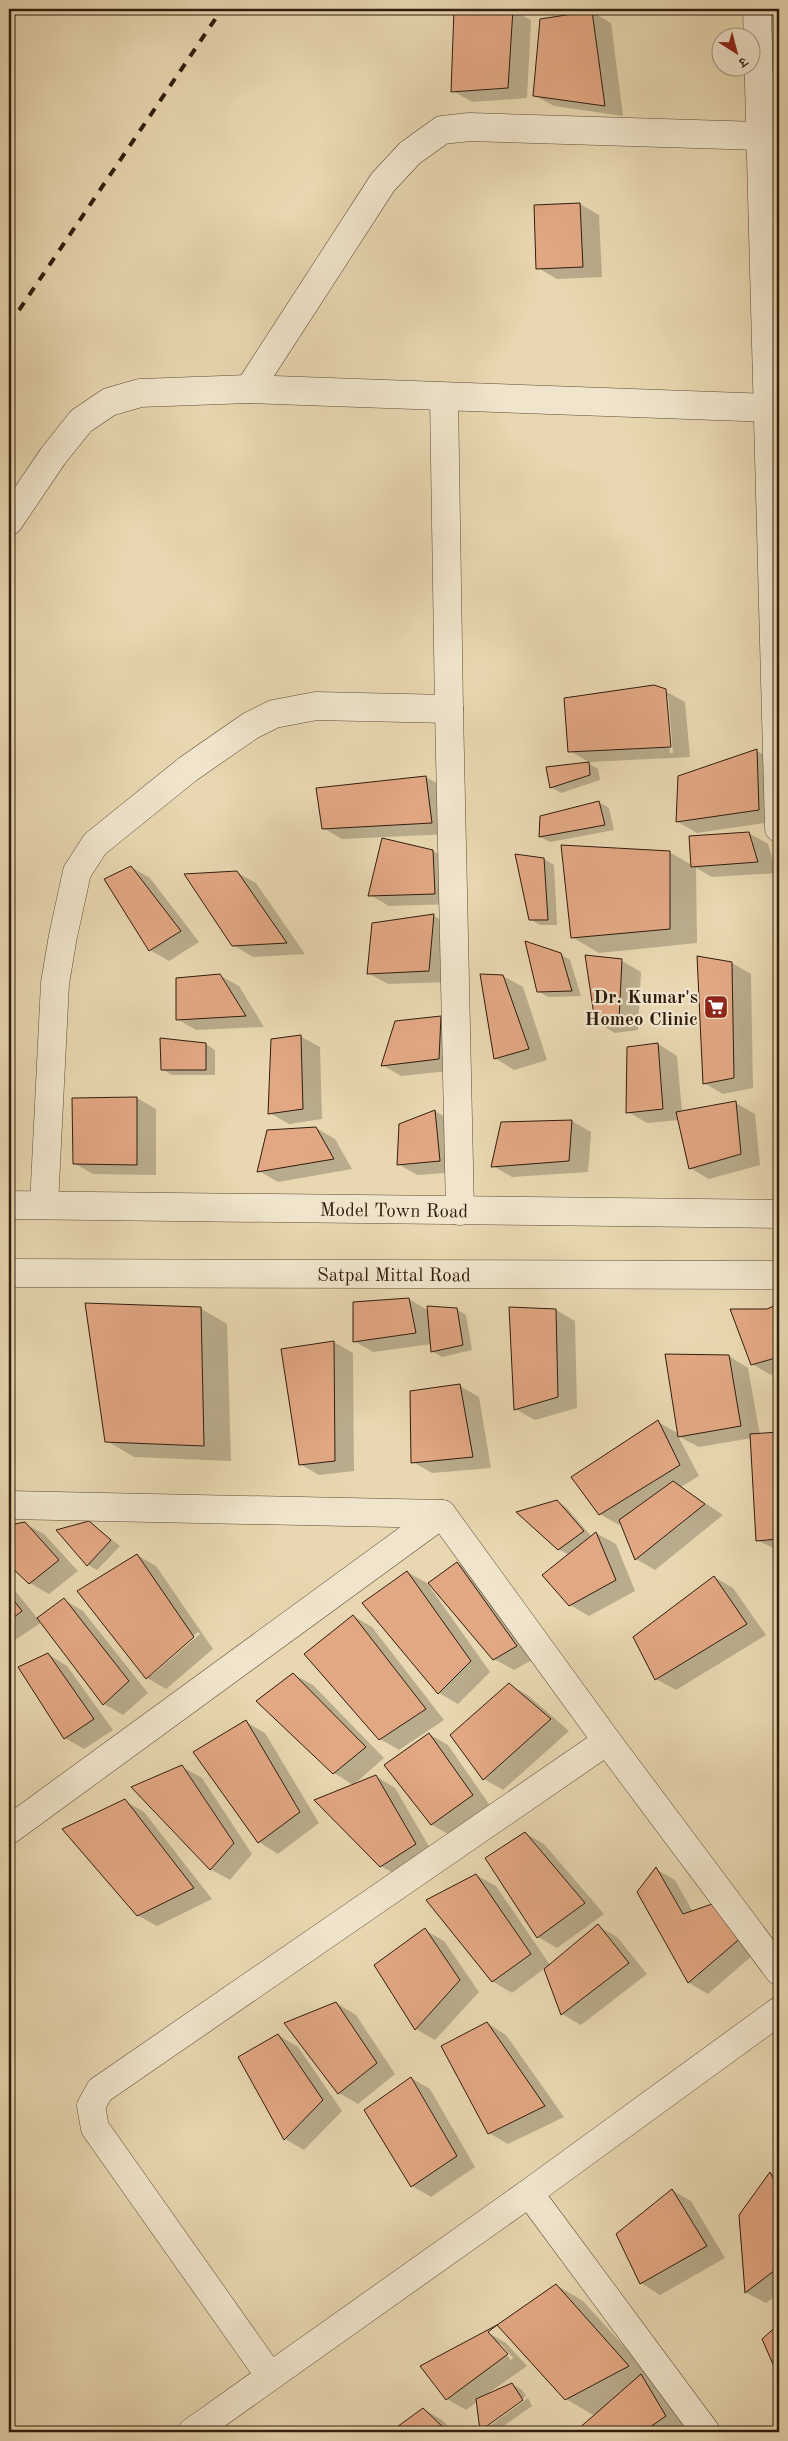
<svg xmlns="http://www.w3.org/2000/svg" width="788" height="2441" font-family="'Old Standard TT','Noto Serif Devanagari',serif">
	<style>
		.shadow { fill: #0003; fill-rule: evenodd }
		.building { fill: #e2a783; stroke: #301d0e }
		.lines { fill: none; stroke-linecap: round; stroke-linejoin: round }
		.minor-casing { stroke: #5e4c36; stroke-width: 29 }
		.minor { stroke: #f0e5cc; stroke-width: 28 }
		.rail { stroke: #301d0e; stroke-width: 4; stroke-dasharray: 9 9; stroke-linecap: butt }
		.labels { text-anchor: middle; stroke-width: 4.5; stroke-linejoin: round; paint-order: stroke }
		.poi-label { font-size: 19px; font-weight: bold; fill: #301d0e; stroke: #f0e5cc; text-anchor: end }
		.street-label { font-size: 19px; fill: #301d0e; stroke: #f0e5cc }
	</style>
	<rect width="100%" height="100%" fill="#e8d7b0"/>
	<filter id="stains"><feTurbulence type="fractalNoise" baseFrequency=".004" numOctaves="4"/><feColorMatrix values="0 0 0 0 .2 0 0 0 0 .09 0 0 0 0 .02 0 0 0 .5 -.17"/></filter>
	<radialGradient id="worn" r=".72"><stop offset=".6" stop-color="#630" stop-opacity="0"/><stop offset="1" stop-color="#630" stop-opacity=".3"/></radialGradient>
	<!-- shadow -->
	<path class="shadow" d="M 455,9 L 510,9 L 531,20 L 527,98 L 472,102 L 453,91 Z
		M 592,12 L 611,23 L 623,116 L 554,106 L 534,95 Z
		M 580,204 L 599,215 L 602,277 L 557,279 L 538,268 Z
		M 665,691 L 685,702 L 690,757 L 589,762 L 570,751 ZM 665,696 L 668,696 L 673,753 L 670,753 Z
		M 757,751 L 776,762 L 778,821 L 697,833 L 678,822 L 679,777 Z
		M 588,763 L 598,769 L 600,780 L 561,793 L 551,787 Z
		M 426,777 L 445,788 L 451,834 L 342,839 L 323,828 Z
		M 599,802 L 609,808 L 614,830 L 550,842 L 540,837 Z
		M 749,833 L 768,844 L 777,873 L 712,877 L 696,868 L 697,943 L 599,953 L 572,937 L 669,852 L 692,865 Z
		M 433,851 L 452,862 L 454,904 L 389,906 L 370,895 Z
		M 544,859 L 554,865 L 557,925 L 540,925 L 530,919 Z
		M 131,867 L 150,878 L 199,942 L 169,961 L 150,950 Z
		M 236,872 L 256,883 L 305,954 L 253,957 L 233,945 Z
		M 434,916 L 453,927 L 448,982 L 388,984 L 368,973 L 373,924 Z
		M 560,954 L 570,960 L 581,996 L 548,997 L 538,991 Z
		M 622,961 L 641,972 L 638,1030 L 615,1033 L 596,1022 Z
		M 732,963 L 751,974 L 753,1088 L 723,1094 L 704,1083 Z
		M 219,975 L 239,986 L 264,1027 L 196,1030 L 177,1019 Z
		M 503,976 L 523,987 L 547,1060 L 514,1070 L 495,1058 Z
		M 440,1017 L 460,1028 L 458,1070 L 401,1076 L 382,1065 Z
		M 300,1036 L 320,1047 L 322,1119 L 289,1124 L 270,1113 Z
		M 206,1044 L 215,1050 L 215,1075 L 172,1075 L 162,1069 Z
		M 658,1044 L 677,1056 L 682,1112 L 736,1103 L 755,1114 L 760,1165 L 709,1179 L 690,1168 L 679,1120 L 647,1123 L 628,1112 Z
		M 137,1098 L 156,1109 L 156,1175 L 93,1174 L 74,1163 Z
		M 435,1111 L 454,1122 L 459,1172 L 417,1175 L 398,1164 Z
		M 572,1121 L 591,1132 L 588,1172 L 512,1177 L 493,1166 Z
		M 316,1128 L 335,1139 L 352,1169 L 278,1182 L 259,1171 Z
		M 409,1299 L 429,1311 L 456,1309 L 466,1315 L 472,1350 L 442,1357 L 432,1351 L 432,1344 L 373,1352 L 354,1341 Z
		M 776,1307 L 779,1309 L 779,1373 L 771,1375 L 752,1364 L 767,1310 Z
		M 200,1308 L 227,1324 L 231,1461 L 134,1457 L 107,1441 Z
		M 556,1310 L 575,1321 L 577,1408 L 535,1420 L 515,1409 Z
		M 334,1342 L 353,1353 L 354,1471 L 319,1475 L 300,1464 Z
		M 729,1356 L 748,1368 L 760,1435 L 779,1434 L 779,1551 L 757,1540 L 752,1438 L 699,1447 L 678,1436 L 699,1476 L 681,1487 L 723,1515 L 655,1570 L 636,1559 L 622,1523 L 619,1525 L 600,1514 L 658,1422 L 679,1434 Z
		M 460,1386 L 479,1397 L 491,1468 L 432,1473 L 413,1462 Z
		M 556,1501 L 566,1507 L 592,1537 L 596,1533 L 616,1544 L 635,1591 L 589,1616 L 570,1605 L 569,1555 L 558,1549 Z
		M 89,1522 L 120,1546 L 97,1570 L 88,1565 Z
		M 24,1523 L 44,1534 L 78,1571 L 49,1594 L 30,1583 L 9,1563 L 9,1526 Z
		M 137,1555 L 156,1566 L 213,1649 L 166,1689 L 147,1678 ZM 198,1632 L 200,1634 L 151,1676 L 151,1673 Z
		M 458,1563 L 477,1574 L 536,1658 L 514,1670 L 494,1659 Z
		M 407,1572 L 427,1583 L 490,1672 L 458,1704 L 439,1693 L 364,1603 Z
		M 714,1577 L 733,1588 L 766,1635 L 676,1690 L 656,1679 L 635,1637 Z
		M 9,1583 L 38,1619 L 64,1600 L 83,1611 L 148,1693 L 123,1715 L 104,1704 L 42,1622 L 9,1644 Z
		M 353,1616 L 372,1627 L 444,1720 L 399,1750 L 380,1739 Z
		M 48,1654 L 67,1666 L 113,1730 L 84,1749 L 65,1738 Z
		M 293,1674 L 313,1685 L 384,1758 L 353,1785 L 334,1773 L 258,1701 Z
		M 509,1685 L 529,1696 L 569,1731 L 503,1790 L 484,1779 L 452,1735 Z
		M 246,1722 L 265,1733 L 319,1823 L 278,1854 L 259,1842 Z
		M 429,1734 L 448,1745 L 491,1807 L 452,1836 L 432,1825 L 386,1765 Z
		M 182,1767 L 202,1778 L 252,1854 L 230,1880 L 210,1869 Z
		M 376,1776 L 395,1788 L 434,1855 L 400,1877 L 381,1866 Z
		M 125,1801 L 144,1812 L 212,1899 L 157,1926 L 137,1915 Z
		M 525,1833 L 544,1844 L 604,1914 L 557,1948 L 538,1937 Z
		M 656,1869 L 675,1880 L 693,1912 L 761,1948 L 708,1994 L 689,1983 L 638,1892 Z
		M 476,1875 L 496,1886 L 550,1965 L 598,1926 L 617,1937 L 647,1974 L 581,2025 L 562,2014 L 545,1968 L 512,1993 L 492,1981 Z
		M 425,1930 L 444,1941 L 479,1992 L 435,2040 L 416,2029 Z
		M 336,2003 L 356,2015 L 395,2074 L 358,2104 L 339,2093 Z
		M 487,2023 L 506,2035 L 564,2117 L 508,2144 L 489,2133 Z
		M 278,2035 L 298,2047 L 342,2111 L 304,2150 L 285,2139 L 239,2057 Z
		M 411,2078 L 430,2089 L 475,2167 L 431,2197 L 412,2186 Z
		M 771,2174 L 779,2179 L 779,2293 L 766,2303 L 747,2293 L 741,2215 Z
		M 672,2190 L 691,2201 L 725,2258 L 660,2295 L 641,2283 Z
		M 556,2285 L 583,2301 L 660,2386 L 684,2427 L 677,2432 L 580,2432 L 579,2430 L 595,2416 L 566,2399 Z
		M 487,2332 L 506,2343 L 527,2366 L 487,2394 L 512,2384 L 522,2390 L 526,2396 L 488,2423 L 488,2427 L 528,2398 L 532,2406 L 495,2432 L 481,2430 L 478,2401 L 466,2410 L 447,2399 ZM 498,2344 L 501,2344 L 513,2358 L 511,2360 Z
		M 423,2409 L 442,2420 L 454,2432 L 392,2432 Z"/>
	<!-- building -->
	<path class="building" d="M 454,9 L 513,9 L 508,88 L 451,92 Z
		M 592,11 L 605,106 L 533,96 L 540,19 Z
		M 580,203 L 583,267 L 536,269 L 534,205 Z
		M 654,685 L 666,689 L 671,747 L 568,752 L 564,698 Z
		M 757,749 L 759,810 L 676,822 L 678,776 Z
		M 589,762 L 590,775 L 550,788 L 546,767 Z
		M 426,776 L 432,823 L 322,829 L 316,788 Z
		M 599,801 L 605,825 L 539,837 L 540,816 Z
		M 749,832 L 758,862 L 691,867 L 689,836 Z
		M 382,838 L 433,850 L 435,894 L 368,896 Z
		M 561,845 L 670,851 L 670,929 L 571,938 Z
		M 515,854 L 544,858 L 548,920 L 529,920 Z
		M 131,866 L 181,931 L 149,951 L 104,879 Z
		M 237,871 L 287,943 L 232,946 L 184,874 Z
		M 434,914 L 429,971 L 367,974 L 372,923 Z
		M 525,941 L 561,953 L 572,991 L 537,992 Z
		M 585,955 L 622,959 L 619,1020 L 595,1022 Z
		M 697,956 L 732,962 L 734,1078 L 703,1084 Z
		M 220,974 L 246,1016 L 176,1020 L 176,978 Z
		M 480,974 L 503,975 L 529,1049 L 494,1059 Z
		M 441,1016 L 439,1059 L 381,1066 L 395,1021 Z
		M 301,1035 L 303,1109 L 268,1114 L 271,1039 Z
		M 160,1038 L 206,1043 L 206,1070 L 161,1070 Z
		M 658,1043 L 663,1109 L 626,1113 L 627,1047 Z
		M 137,1097 L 137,1165 L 73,1164 L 72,1098 Z
		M 736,1101 L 741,1154 L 689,1169 L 676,1112 Z
		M 435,1110 L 440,1161 L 397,1165 L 399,1124 Z
		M 572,1120 L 569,1161 L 491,1167 L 501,1122 Z
		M 316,1127 L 334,1159 L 257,1172 L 267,1130 Z
		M 409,1298 L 416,1333 L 353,1342 L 353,1302 Z
		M 85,1303 L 201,1307 L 204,1446 L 105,1442 Z
		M 776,1305 L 779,1330 L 779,1357 L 751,1365 L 730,1309 L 767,1309 Z
		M 427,1306 L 457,1308 L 463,1345 L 431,1352 Z
		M 509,1307 L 556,1309 L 558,1397 L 514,1410 Z
		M 334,1341 L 335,1461 L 299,1465 L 281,1349 Z
		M 665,1354 L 729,1355 L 741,1426 L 678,1437 Z
		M 460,1384 L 473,1457 L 411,1463 L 410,1391 Z
		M 658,1420 L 680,1465 L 599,1515 L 571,1477 Z
		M 779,1432 L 779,1539 L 756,1541 L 750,1434 Z
		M 673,1481 L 705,1504 L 635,1560 L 619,1520 Z
		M 557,1500 L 584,1531 L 558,1550 L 516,1512 Z
		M 89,1521 L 111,1540 L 87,1566 L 56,1530 Z
		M 25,1522 L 59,1560 L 29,1584 L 9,1565 L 9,1525 Z
		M 596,1532 L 616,1580 L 569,1606 L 542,1575 Z
		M 137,1554 L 194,1637 L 146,1679 L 77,1591 Z
		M 457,1562 L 517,1646 L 493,1660 L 428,1583 Z
		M 407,1571 L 471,1661 L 438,1694 L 362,1603 Z
		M 714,1576 L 747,1624 L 655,1680 L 633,1637 Z
		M 9,1594 L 22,1611 L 9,1621 Z
		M 64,1598 L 129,1681 L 103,1705 L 37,1618 Z
		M 353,1615 L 426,1709 L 379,1740 L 304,1654 Z
		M 48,1653 L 94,1719 L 64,1739 L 18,1667 Z
		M 293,1673 L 366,1747 L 333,1774 L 256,1701 Z
		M 509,1683 L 551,1719 L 483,1780 L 450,1735 Z
		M 246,1720 L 300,1812 L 258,1843 L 193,1752 Z
		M 429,1733 L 473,1795 L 431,1825 L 384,1765 Z
		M 182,1765 L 234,1843 L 210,1870 L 131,1787 Z
		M 376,1775 L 416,1844 L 380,1867 L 314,1800 Z
		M 125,1799 L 194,1888 L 137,1916 L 62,1829 Z
		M 525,1832 L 585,1903 L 537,1938 L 485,1858 Z
		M 656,1867 L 683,1914 L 715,1903 L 742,1937 L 688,1983 L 637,1892 Z
		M 476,1874 L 531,1954 L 492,1982 L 426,1900 Z
		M 598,1924 L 629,1963 L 561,2015 L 544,1969 Z
		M 425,1928 L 460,1980 L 415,2030 L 374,1965 Z
		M 336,2002 L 377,2063 L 338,2094 L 284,2023 Z
		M 487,2022 L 545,2106 L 488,2134 L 441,2046 Z
		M 278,2034 L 323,2100 L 284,2140 L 238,2057 Z
		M 411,2077 L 457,2156 L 411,2187 L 364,2110 Z
		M 770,2172 L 779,2190 L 779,2267 L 745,2293 L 739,2215 Z
		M 672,2189 L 707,2246 L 640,2284 L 616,2234 Z
		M 556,2284 L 629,2366 L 565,2400 L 497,2325 Z
		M 779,2324 L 779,2378 L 762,2339 Z
		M 497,2325 L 488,2332 L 508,2354 L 446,2400 L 420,2366 Z
		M 641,2374 L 666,2416 L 643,2432 L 579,2432 L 577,2430 Z
		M 512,2383 L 523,2400 L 480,2431 L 476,2399 Z
		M 423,2408 L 448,2432 L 390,2432 Z"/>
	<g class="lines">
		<defs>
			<g id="minor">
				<path d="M 757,9 L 779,828"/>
				<path d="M 249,389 L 383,182 L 410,153 L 442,130 L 470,127 L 760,136"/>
				<path d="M 444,397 L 449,709 L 460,1211"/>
				<path d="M 9,521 L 53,456 L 81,421 L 109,402 L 140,393 L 249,389 L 768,408"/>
				<path id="s1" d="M 9,1205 L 779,1214"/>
				<path d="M 44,1205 L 55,983 L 63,936 L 77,872 L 95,844 L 188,769 L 250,726 L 274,714 L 316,706 L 449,709"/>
				<path id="s2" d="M 9,1273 L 779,1275"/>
				<path d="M 9,1505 L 442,1514 L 607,1741 L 779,1971"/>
				<path d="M 9,1830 L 442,1514"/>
				<path d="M 529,2193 L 706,2432"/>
				<path d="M 270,2376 L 95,2128 L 91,2106 L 100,2090 L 607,1741"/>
				<path d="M 192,2432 L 529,2193 L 779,2011"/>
			</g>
		</defs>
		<!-- minor casing -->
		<use href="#minor" class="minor-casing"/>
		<!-- minor -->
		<use href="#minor" class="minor"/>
		<!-- rail -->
		<path class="rail" d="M 9,325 L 222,9"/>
	</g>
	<!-- icons -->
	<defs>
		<symbol id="supermarket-square" viewBox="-11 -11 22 22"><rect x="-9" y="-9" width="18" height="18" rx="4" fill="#8f2418" stroke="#f0e5cc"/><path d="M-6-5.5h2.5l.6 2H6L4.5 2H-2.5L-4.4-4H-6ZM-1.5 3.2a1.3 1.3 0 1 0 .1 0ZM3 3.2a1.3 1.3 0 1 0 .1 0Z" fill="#fff"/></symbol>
	</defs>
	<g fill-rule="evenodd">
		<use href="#supermarket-square" x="702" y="993" width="28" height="28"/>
	</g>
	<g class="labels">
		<!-- poi labels -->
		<g class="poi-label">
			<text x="698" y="1003">Dr. Kumar's<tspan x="698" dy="22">Homeo Clinic</tspan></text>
		</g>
		<!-- street labels -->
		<g class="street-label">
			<text dy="7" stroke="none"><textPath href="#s1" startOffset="385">Model Town Road</textPath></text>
			<text dy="7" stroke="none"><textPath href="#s2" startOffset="385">Satpal Mittal Road</textPath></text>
		</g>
	</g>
	<!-- margin -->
	<rect width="788" height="2441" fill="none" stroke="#e8d7b0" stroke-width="30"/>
	<rect x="10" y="10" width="768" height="2421" fill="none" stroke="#301d0e" stroke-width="2.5"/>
	<rect x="15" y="15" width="758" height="2411" fill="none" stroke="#301d0e"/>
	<!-- north arrow -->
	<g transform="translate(736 52) rotate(144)"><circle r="24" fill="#f0e5cc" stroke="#a39580"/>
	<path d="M0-4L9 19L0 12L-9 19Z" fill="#8f2418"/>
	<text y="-8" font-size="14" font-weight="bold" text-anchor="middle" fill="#301d0e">उ</text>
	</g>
	<rect width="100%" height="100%" filter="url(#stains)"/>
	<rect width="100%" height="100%" fill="url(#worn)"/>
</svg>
